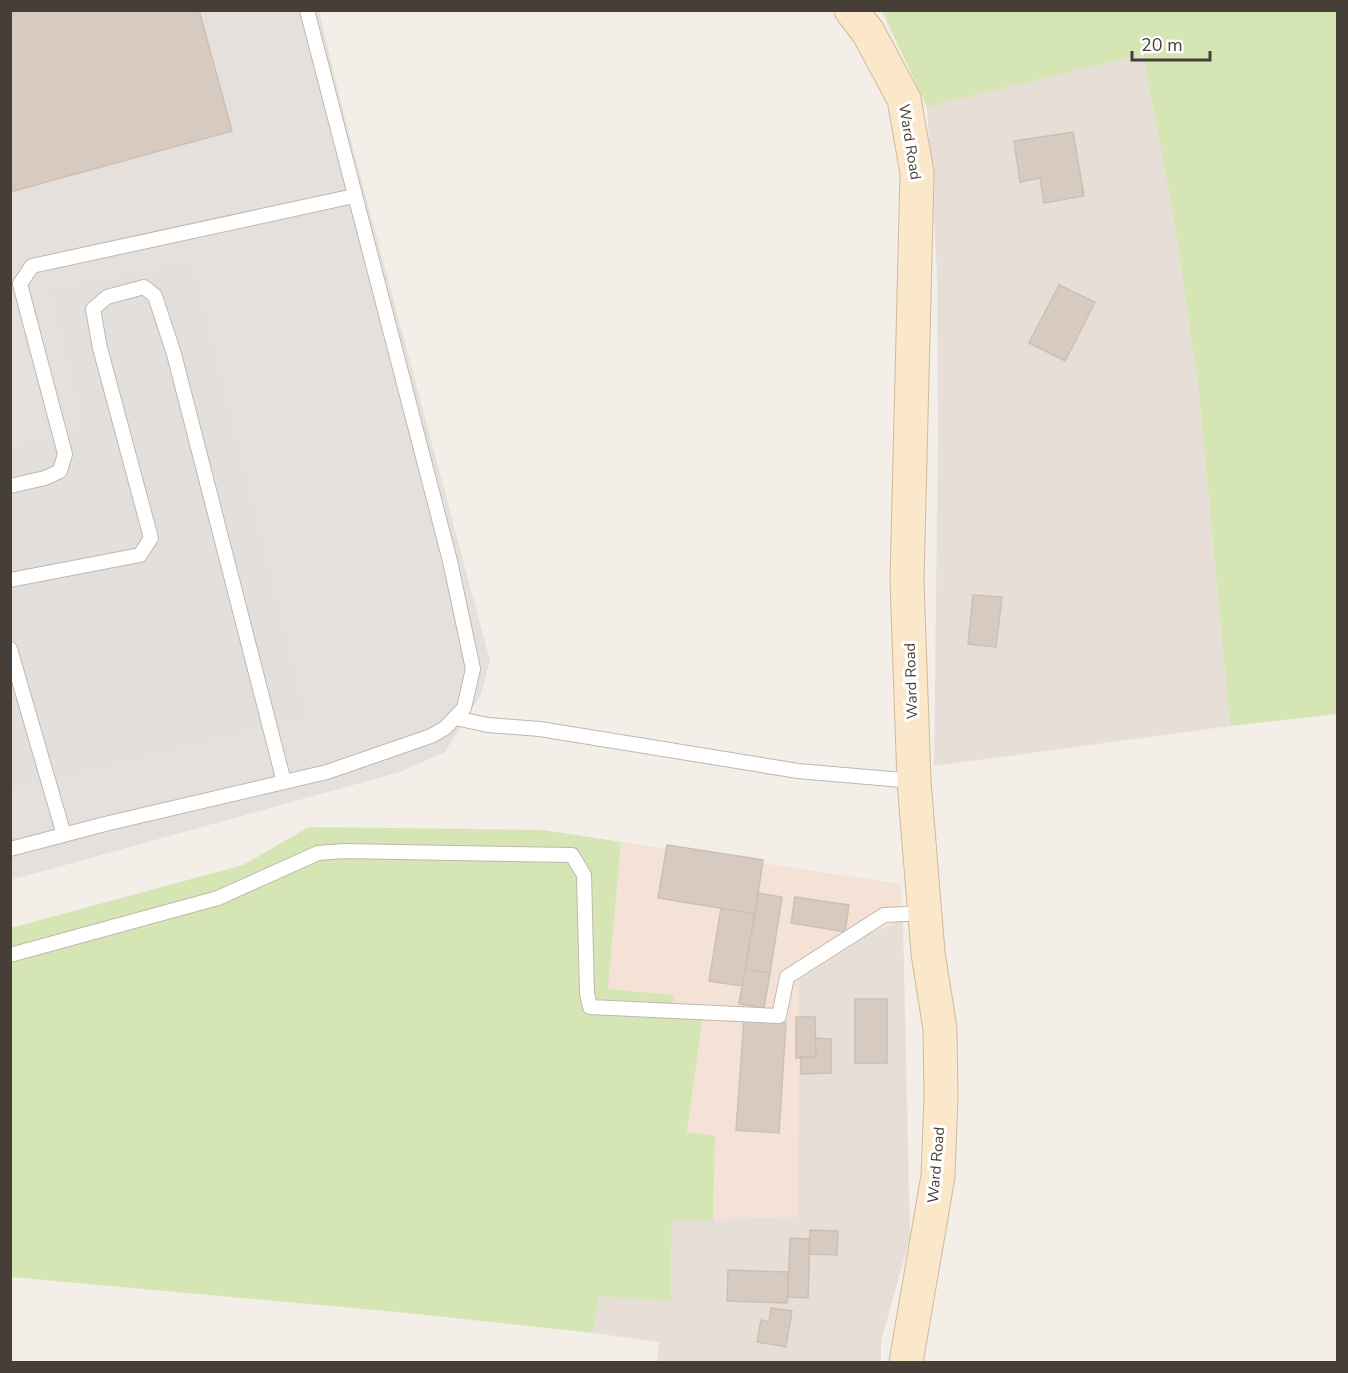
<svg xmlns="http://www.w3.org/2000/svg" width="1348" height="1373" font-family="'Nunito Sans',sans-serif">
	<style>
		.residential { fill: #e7dfd7 }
		.commercial { fill: #f3e2d5 }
		.industrial { fill: #e6e0dd }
		.green { fill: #d6e5b4 }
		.parking { fill: #e2dfdd }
		.building { fill: #d7cbc1; stroke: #cebfb2; stroke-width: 1.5 }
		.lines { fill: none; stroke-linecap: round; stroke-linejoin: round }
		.service-casing { stroke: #c1b7ae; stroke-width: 16 }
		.secondary-casing { stroke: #d0ba9b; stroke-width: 35 }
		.service { stroke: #fff; stroke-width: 14 }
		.secondary { stroke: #fbe8ca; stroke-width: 33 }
		.labels { text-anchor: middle; stroke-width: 6; stroke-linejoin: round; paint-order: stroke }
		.street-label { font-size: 15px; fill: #463e37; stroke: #fff }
	</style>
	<rect width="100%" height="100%" fill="#f3eee8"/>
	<!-- residential -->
	<path class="residential" d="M 1143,54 L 1174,220 L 1198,385 L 1230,726 L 934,766 L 938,430 L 937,274 L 927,107 Z
		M 903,921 L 910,1238 L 881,1341 L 881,1362 L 657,1362 L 659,1342 L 593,1333 L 599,1296 L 671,1300 L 672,1222 L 798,1216 L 799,980 L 871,932 Z"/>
	<!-- commercial -->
	<path class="commercial" d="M 621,842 L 900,884 L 903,921 L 871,932 L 799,980 L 798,1216 L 713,1220 L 715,1136 L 687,1133 L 703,1016 L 672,1013 L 674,996 L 608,989 Z"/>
	<!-- industrial -->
	<path class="industrial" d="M 11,11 L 319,11 L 344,114 L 490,661 L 481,694 L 445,752 L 400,772 L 11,880 Z"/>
	<!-- green -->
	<path class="green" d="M 882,11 L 1337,11 L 1337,714 L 1230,726 L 1198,385 L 1174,220 L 1143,54 L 927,107 Z
		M 309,827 L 544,830 L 621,842 L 608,989 L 674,995 L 672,1013 L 703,1015 L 687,1132 L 715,1136 L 713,1220 L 672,1222 L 671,1301 L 599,1296 L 593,1333 L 408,1313 L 11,1277 L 11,928 L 243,865 Z"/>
	<!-- parking -->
	<path class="parking" d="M 193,257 L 309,718 L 11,791 L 11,445 L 82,426 L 48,289 Z"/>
	<!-- building -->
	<path class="building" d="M 10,10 L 199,10 L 232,131 L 10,192 Z
		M 1073,132 L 1084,196 L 1044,203 L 1040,178 L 1020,182 L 1014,141 Z
		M 1059,285 L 1095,302 L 1065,361 L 1029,343 Z
		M 973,595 L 1002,597 L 996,647 L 968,644 Z
		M 667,845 L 763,860 L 755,914 L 658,898 Z
		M 758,893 L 782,897 L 770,973 L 745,969 Z
		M 795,897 L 849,905 L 845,932 L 791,923 Z
		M 721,908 L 755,914 L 742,986 L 709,981 Z
		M 745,969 L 770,973 L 764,1008 L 739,1004 Z
		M 855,999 L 887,999 L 887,1063 L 855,1063 Z
		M 796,1017 L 815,1017 L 816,1057 L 796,1058 Z
		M 744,1020 L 786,1023 L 779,1133 L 736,1130 Z
		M 815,1038 L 831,1039 L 831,1073 L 801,1074 L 801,1057 L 816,1057 Z
		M 810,1230 L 838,1231 L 837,1255 L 809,1254 Z
		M 790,1238 L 810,1239 L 808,1298 L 788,1297 Z
		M 728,1270 L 788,1272 L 787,1303 L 727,1301 Z
		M 771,1308 L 792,1311 L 786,1347 L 757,1342 L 761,1320 L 769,1322 Z"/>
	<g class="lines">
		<defs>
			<path id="service" d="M 10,486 L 45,478 L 60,471 L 65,454 L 20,284 L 32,266 L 354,196
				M 10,580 L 140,555 L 151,538 L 100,348 L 93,309 L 107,297 L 144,287 L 155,296 L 174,354 L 284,782
				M 10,649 L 64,835
				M 455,718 L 488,725 L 540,729 L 798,771 L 914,781
				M 10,849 L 105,824 L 327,772 L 431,736 L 445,728 L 464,708 L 473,669 L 450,561 L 307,10
				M 10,955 L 218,898 L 318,853 L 344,851 L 572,855 L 584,875 L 587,993 L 590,1007 L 779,1016 L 787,977 L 884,915 L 925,913"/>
			<path id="secondary" d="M 851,10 L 868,32 L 904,99 L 917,173 L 907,581 L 914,781 L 928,953 L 940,1029 L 941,1096 L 938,1176 L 906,1362"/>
		</defs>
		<!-- service casing -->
		<use href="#service" class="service-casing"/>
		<!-- secondary casing -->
		<use href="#secondary" class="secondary-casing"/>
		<!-- service -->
		<use href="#service" class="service"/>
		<!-- secondary -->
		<use href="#secondary" class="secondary"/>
	</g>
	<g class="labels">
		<!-- street labels -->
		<g class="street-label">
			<text transform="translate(910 142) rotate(81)" y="5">Ward Road</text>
			<text transform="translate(911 681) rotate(-92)" y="5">Ward Road</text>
			<text transform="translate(936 1165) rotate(-85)" y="5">Ward Road</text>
		</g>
	</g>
	<!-- border -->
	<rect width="1348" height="1373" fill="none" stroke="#463e37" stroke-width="24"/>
	<!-- scale -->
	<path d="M1132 51v9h78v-9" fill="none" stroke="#463e37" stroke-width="3"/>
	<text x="1141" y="51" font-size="18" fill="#463e37" stroke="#ffffff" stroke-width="4.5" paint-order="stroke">20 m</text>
</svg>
